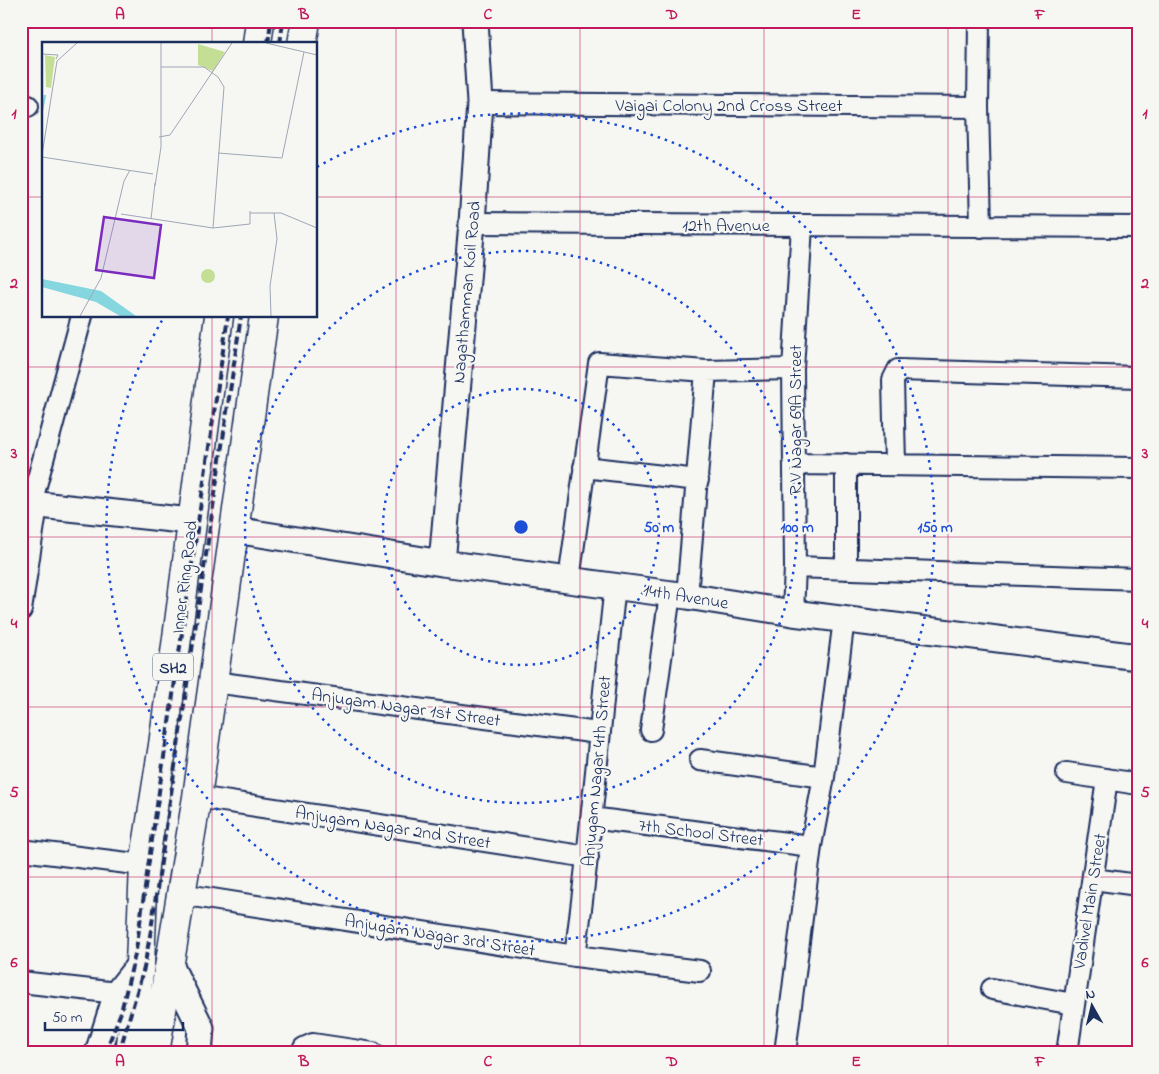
<svg xmlns="http://www.w3.org/2000/svg" width="1159" height="1074" font-family="'Indie Flower',sans-serif">
	<style>
		.lines { fill: none; stroke-linecap: round; stroke-linejoin: round }
		.minor-casing { stroke: #1b2f5e; stroke-width: 24 }
		.tertiary-casing { stroke: #1b2f5e; stroke-width: 29 }
		.primary-casing { stroke: #1b2f5e; stroke-width: 31 }
		.minor { stroke: #f6f6f2; stroke-width: 20 }
		.tertiary { stroke: #f6f6f2; stroke-width: 25 }
		.primary { stroke: #f6f6f2; stroke-width: 28 }
		.rail { stroke: #1b2f5e; stroke-width: 4; stroke-dasharray: 8 4; stroke-linecap: butt }
		.grid { fill: none; stroke: #c2185b; stroke-width: 1; stroke-opacity: 0.55 }
		.ring { fill: none; stroke: #1d4ed8; stroke-width: 2.5; stroke-dasharray: 2.5 5 }
		.labels { text-anchor: middle; stroke-width: 4.5; stroke-linejoin: round; paint-order: stroke }
		.shield { fill: #f6f6f2; stroke: #5d6b8a; stroke-width: 1 }
		.shield-label { font-size: 16px; font-weight: bold; fill: #1b2f5e }
		.street-label { font-size: 18px; fill: #1b2f5e; stroke: #f6f6f2 }
		.inset-river { fill: none; stroke: #85d6df; stroke-width: 2.5 }
		.inset-road { fill: none; stroke: #9ea6b7; stroke-width: 1 }
		.view { fill: #7b2cbf; fill-opacity: 0.15; stroke: #7b2cbf; stroke-width: 2.5 }
		.inset-edge { fill: none; stroke: #1b2f5e; stroke-width: 2.5 }
		.centre { fill: #1d4ed8; stroke: #f6f6f2; stroke-width: 2.5 }
		.ring-label { font-size: 15px; text-anchor: middle; font-weight: bold; fill: #1d4ed8; stroke: #f6f6f2; stroke-width: 4.5; stroke-linejoin: round; paint-order: stroke }
		.neatline { fill: none; stroke: #c2185b; stroke-width: 2 }
		.grid-label { font-size: 16px; text-anchor: middle; font-weight: bold; fill: #c2185b }
	</style>
	<rect width="100%" height="100%" fill="#f6f6f2"/>
	<filter id="ink" filterUnits="userSpaceOnUse"><feTurbulence type="fractalNoise" baseFrequency=".02" numOctaves="2"/><feDisplacementMap in="SourceGraphic" scale="10" xChannelSelector="R" yChannelSelector="G"/><feConvolveMatrix kernelMatrix="1 2 1 2 8 2 1 2 1" color-interpolation-filters="sRGB"/></filter>
	<g filter="url(#ink)">
		<g class="lines">
			<defs>
				<path id="minor" d="M 979,21 L 978,107 L 981,227
					M 480,103 L 978,107
					M 21,105 L 28,106
					M 472,223 L 1138,227
					M 706,371 L 793,369
					M 795,464 L 1138,468
					M 895,464 L 893,380 L 898,370 L 1138,377
					M 584,467 L 698,480
					M 31,504 L 82,316
					M 795,567 L 1138,579
					M 846,569 L 846,464
					M 569,580 L 599,363 L 706,371 L 687,596
					M 21,610 L 37,505
					M 793,613 L 795,567 L 793,369 L 802,226
					M 214,682 L 598,733
					M 651,730 L 670,594
					M 700,760 L 824,777
					M 1067,773 L 1138,784
					M 197,797 L 588,857
					M 591,818 L 811,846
					M 21,850 L 144,865
					M 1093,879 L 1138,885
					M 180,894 L 575,956 L 700,971
					M 575,956 C 592,833 601,709 615,586
					M 21,982 L 117,993
					M 992,989 L 1073,1004
					M 302,1053 L 304,1048 L 313,1044 L 373,1053
					M 785,1053 L 811,846 L 824,777 L 844,619
					M 1067,1053 L 1107,779"/>
				<path id="tertiary" d="M 21,503 L 191,521
					M 235,530 L 442,563 L 687,596 L 793,613 L 1138,657
					M 442,563 L 472,223 L 480,103 L 475,21
					M 170,965 L 201,1028 L 199,1053
					M 98,1053 L 117,993 L 140,964"/>
				<path id="primary" d="M 257,44 L 260,21
					M 302,44 L 306,21
					M 130,1053 L 140,964 L 144,865 L 163,745 L 219,316
					M 155,1053 L 197,797 L 264,316"/>
			</defs>
			<!-- minor casing -->
			<use href="#minor" class="minor-casing"/>
			<!-- tertiary casing -->
			<use href="#tertiary" class="tertiary-casing"/>
			<!-- primary casing -->
			<use href="#primary" class="primary-casing"/>
			<!-- minor -->
			<use href="#minor" class="minor"/>
			<!-- tertiary -->
			<use href="#tertiary" class="tertiary"/>
			<!-- primary -->
			<use href="#primary" class="primary"/>
			<!-- rail -->
			<path class="rail" d="M 268,44 L 271,21
				M 280,44 L 283,21
				M 105,1053 L 121,1012 L 136,950 L 228,316
				M 119,1053 L 144,968 L 151,930 L 241,316"/>
		</g>
	</g>
	<!-- grid -->
	<path class="grid" d="M 212,21 L 212,44M 396,21 L 396,1053M 580,21 L 580,1053M 764,21 L 764,1053M 948,21 L 948,1053M 21,197 L 44,197M 316,197 L 1138,197M 212,316 L 212,1053M 21,367 L 1138,367M 21,537 L 1138,537M 21,707 L 1138,707M 21,877 L 1138,877"/>
	<!-- distance rings -->
	<g class="ring">
		<circle cx="521" cy="527" r="138"/>
		<circle cx="521" cy="527" r="276"/>
		<path d="M317 167A414 414 0 1 1 164 317"/>
	</g>
	<g class="labels">
		<!-- shield labels -->
		<rect class="shield" x="153" y="653.5" width="40" height="27" rx="4"/>
		<g class="shield-label">
			<text x="173" y="673">SH2</text>
		</g>
		<!-- street labels -->
		<g class="street-label">
			<text x="729" y="111">Vaigai Colony 2nd Cross Street</text>
			<text x="726" y="231">12th Avenue</text>
			<text transform="translate(466 292) rotate(-85)" y="6">Nagathamman Koil Road</text>
			<text transform="translate(795 420) rotate(-90)" y="6">R.V Nagar 69A Street</text>
			<text transform="translate(184 577) rotate(-83)" y="6">Inner Ring Road</text>
			<text transform="translate(686 596) rotate(9)" y="6">14th Avenue</text>
			<text transform="translate(406 707) rotate(8)" y="6">Anjugam Nagar 1st Street</text>
			<text transform="translate(596 771) rotate(-85)" y="6">Anjugam Nagar 4th Street</text>
			<text transform="translate(393 827) rotate(9)" y="6">Anjugam Nagar 2nd Street</text>
			<text transform="translate(701 832) rotate(7)" y="6">7th School Street</text>
			<text transform="translate(1089 901) rotate(-81)" y="6">Vadivel Main Street</text>
			<text transform="translate(440 935) rotate(9)" y="6">Anjugam Nagar 3rd Street</text>
		</g>
	</g>
	<!-- overview -->
	<g transform="translate(42 42)">
		<rect width="275" height="275" fill="#f6f6f2"/>
		<path d="M 156,2 L 183,10 L 171,29 L 156,23 ZM 3,13 L 13,15 L 9,46 L 4,45 ZM159 234a7 7 0 1 1 14 0a7 7 0 1 1-14 0Z" fill="#c4de95"/>
		<path d="M 0,237 L 59,249 L 94,274 L 78,274 L 54,260 L 0,245 Z" fill="#85d6df"/>
		<path class="inset-river" d="M 0,68 L 3,53"/>
		<path class="inset-road" d="M 224,1 L 275,13M 0,12 L 16,13 L 14,17M 119,25 L 162,25 L 176,35 L 182,45 L 171,186M 117,95 L 128,93 L 190,1M 176,111 L 240,116 L 262,10M 0,113 L 15,19 L 35,1M 0,115 L 111,132M 113,144 L 119,105 L 119,1M 208,171 L 239,171 L 275,186M 79,172 L 171,186 L 208,182 L 208,169M 109,177 L 113,141M 38,274 L 59,236 L 82,139 L 88,128M 229,274 L 228,244 L 235,197 L 232,171"/>
		<path class="view" d="M 62,175 L 119,183 L 112,236 L 54,228 Z"/>
		<rect width="275" height="275" class="inset-edge"/>
	</g>
	<circle cx="521" cy="527" r="8" class="centre"/>
	<g class="ring-label">
		<text x="659" y="532">50 m</text>
		<text x="797" y="532">100 m</text>
		<text x="935" y="532">150 m</text>
	</g>
	<!-- margin -->
	<rect width="1159" height="1074" fill="none" stroke="#f6f6f2" stroke-width="55"/>
	<!-- north arrow -->
	<g transform="translate(1092 1006) rotate(352)" stroke="#f6f6f2" stroke-width="4" paint-order="stroke">
	<path d="M0-4L9 19L0 12L-9 19Z" fill="#1b2f5e"/>
	<text y="-8" font-size="14" font-weight="bold" text-anchor="middle" fill="#1b2f5e">N</text>
	</g>
	<!-- scale -->
	<path d="M45 1022v8h138v-8" fill="none" stroke="#1b2f5e" stroke-width="2.5"/>
	<text x="52" y="1022" font-size="15" fill="#1b2f5e" stroke="#f6f6f2" stroke-width="4" paint-order="stroke">50 m</text>
	<rect x="28" y="28" width="1104" height="1018" class="neatline"/>
	<g class="grid-label">
		<text x="120" y="19">A</text>
		<text x="304" y="19">B</text>
		<text x="488" y="19">C</text>
		<text x="672" y="19">D</text>
		<text x="856" y="19">E</text>
		<text x="1040" y="19">F</text>
		<text x="14" y="118">1</text>
		<text x="1145" y="118">1</text>
		<text x="14" y="288">2</text>
		<text x="1145" y="288">2</text>
		<text x="14" y="458">3</text>
		<text x="1145" y="458">3</text>
		<text x="14" y="628">4</text>
		<text x="1145" y="628">4</text>
		<text x="14" y="797">5</text>
		<text x="1145" y="797">5</text>
		<text x="14" y="967">6</text>
		<text x="1145" y="967">6</text>
		<text x="120" y="1066">A</text>
		<text x="304" y="1066">B</text>
		<text x="488" y="1066">C</text>
		<text x="672" y="1066">D</text>
		<text x="856" y="1066">E</text>
		<text x="1040" y="1066">F</text>
	</g>
</svg>
